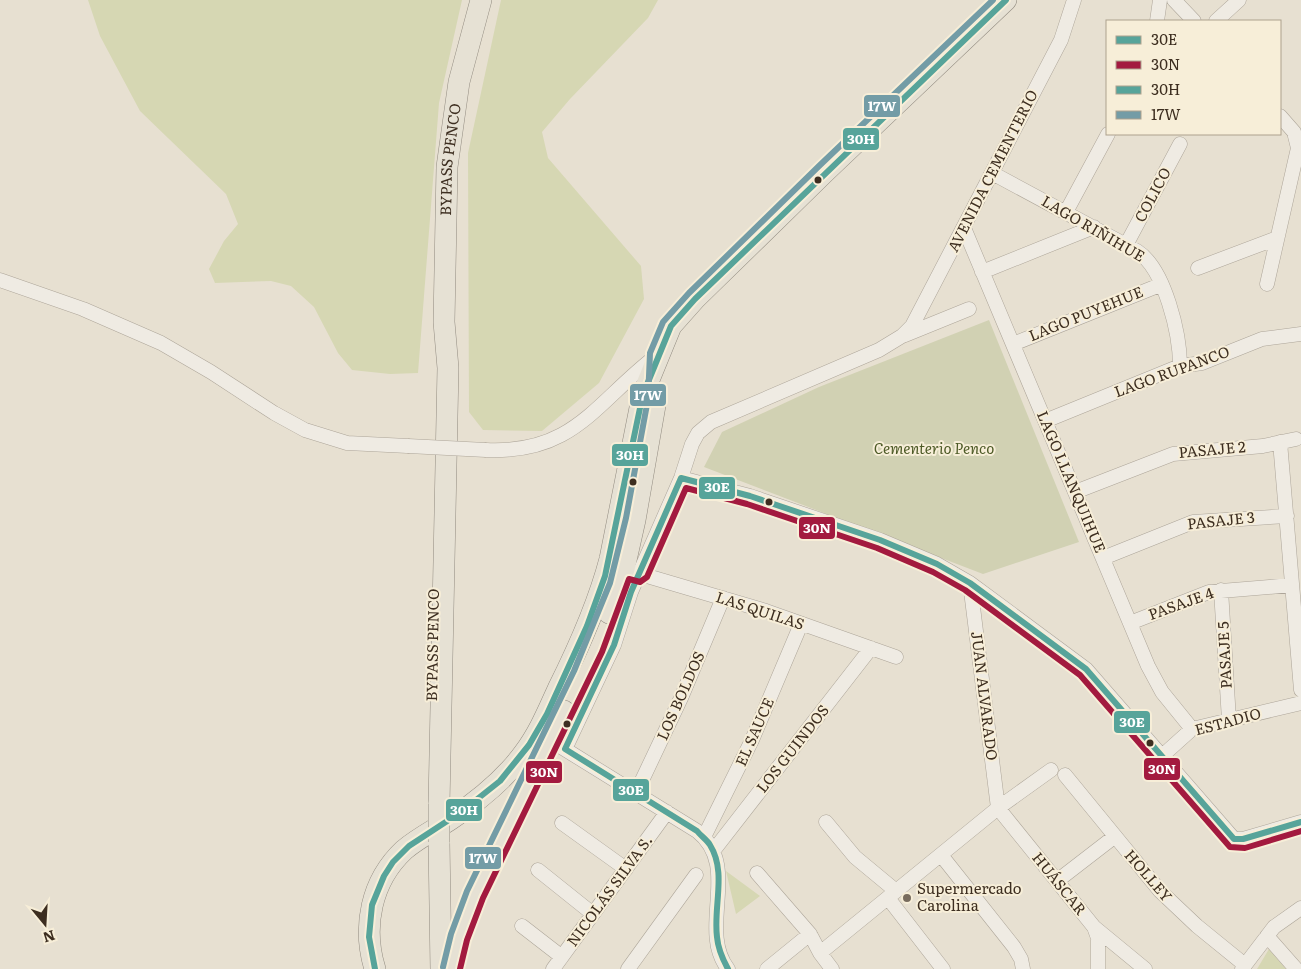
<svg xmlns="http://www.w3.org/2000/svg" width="1301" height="969" font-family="Literata,serif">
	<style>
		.green { fill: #d6d7b3 }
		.cemetery { fill: #d1d1b3 }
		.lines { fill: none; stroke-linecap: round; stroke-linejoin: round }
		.minor-casing { stroke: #ada599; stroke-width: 15 }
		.primary-casing { stroke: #928b80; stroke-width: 22 }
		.minor { stroke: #efebe3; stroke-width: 14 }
		.primary { stroke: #e6e1d4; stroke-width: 21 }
		.minor-bridge-casing { stroke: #ada599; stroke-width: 15; stroke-linecap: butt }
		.primary-bridge-casing { stroke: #928b80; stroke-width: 22; stroke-linecap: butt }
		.minor-bridge { stroke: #efebe3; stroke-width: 14 }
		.primary-bridge { stroke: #e6e1d4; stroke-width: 21 }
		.bus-1-casing { stroke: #f7eed8; stroke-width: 10 }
		.bus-2-casing { stroke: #f7eed8; stroke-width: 10 }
		.bus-3-casing { stroke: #f7eed8; stroke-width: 10 }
		.bus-4-casing { stroke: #f7eed8; stroke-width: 10 }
		.bus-1 { stroke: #57a49a; stroke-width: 6 }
		.bus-2 { stroke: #a31a3f; stroke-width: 6 }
		.bus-3 { stroke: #57a49a; stroke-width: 6 }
		.bus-4 { stroke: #739ca6; stroke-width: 6 }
		.bus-dot { fill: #3d2e20; stroke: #f7eed8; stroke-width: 2 }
		.poi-dot { fill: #786c5e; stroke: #f7eed8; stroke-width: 2 }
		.labels { text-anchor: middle; stroke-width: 4; stroke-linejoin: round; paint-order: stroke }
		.street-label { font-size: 15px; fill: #3d2e20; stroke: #f7eed8 }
		.park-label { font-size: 15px; font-style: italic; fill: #4d5a26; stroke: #f7eed8 }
		.poi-label { font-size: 15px; fill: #3d2e20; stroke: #f7eed8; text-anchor: start }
		.line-badge { stroke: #f7eed8; stroke-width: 2 }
		.badge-label { font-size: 14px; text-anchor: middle; font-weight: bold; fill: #fff }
	</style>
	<rect width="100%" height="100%" fill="#e7e0d1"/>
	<!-- green -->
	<path class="green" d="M 88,0 L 462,0 L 439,103 L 418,373 L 390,374 L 352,370 L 338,353 L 314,307 L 291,286 L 271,281 L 215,283 L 209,269 L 224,241 L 238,224 L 226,194 L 140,111 L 100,36 Z
		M 501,0 L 658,0 L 648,18 L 570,99 L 542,132 L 548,158 L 641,266 L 644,299 L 599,383 L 542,431 L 483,430 L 469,412 L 468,153 Z
		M 726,871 L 760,896 L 736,914 Z
		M 1269,949 L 1286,969 L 1257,969 Z"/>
	<!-- cemetery -->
	<path class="cemetery" d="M 989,320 L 1079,542 L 983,574 L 704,467 L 722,432 L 819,387 Z"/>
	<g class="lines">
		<defs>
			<path id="minor" d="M 1174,0 L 1194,21
				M 1157,21 L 1160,0
				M 1216,21 L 1239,0
				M 992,173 L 1137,251 C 1165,269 1180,334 1180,366
				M 1066,212 L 1108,134
				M 964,228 L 1148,666 L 1162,692 L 1192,729
				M 1126,245 L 1180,144
				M 1198,268 L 1277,238
				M 982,272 L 1094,227
				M 0,280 L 83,309 L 161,343 L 211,372 L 274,413 L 305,430 L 347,443 L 408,446
				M 1267,284 L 1298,148 L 1294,132 L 1280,116
				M 905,335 L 969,309
				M 1013,344 L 1160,285
				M 1045,421 L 1180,366 L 1202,363 L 1262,339 L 1301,334
				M 1280,442 L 1301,690
				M 486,450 C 574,454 595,403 656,356
				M 681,478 L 750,496 L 880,540 L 937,564 L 970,583 L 1086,669 L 1234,839 L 1243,839 L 1301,822
				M 1075,492 L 1173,454 L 1263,446 L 1296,439
				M 1103,558 L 1193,522 L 1287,516
				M 630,571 L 766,611 L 896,657
				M 970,583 L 998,808
				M 1221,590 L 1229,720
				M 1130,623 L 1209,592 L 1292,585
				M 558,745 L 697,831 C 742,866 697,929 728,969
				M 565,749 L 614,645 L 631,592 L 681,478 L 692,444 L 698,433 L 711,422 L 879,350 L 902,336 L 912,326 L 1061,40 L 1074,0
				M 1162,756 L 1192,729 L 1301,703
				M 1065,775 L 1160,891 L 1197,926 L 1245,965
				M 636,793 L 681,698 L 723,598
				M 998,808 L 1094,927 L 1098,938 L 1098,969
				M 826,822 L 855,857 L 896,891
				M 562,823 L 626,869
				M 704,837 L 752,740 L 801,624
				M 714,850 L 871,648
				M 941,855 L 1014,947 L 1021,959 L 1023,969
				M 538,870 L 593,914
				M 757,873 L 810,934 L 820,953 L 832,969
				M 1057,881 L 1114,837
				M 888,898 L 943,969
				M 522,926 L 562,957
				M 1094,927 L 1145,969
				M 1267,936 L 1296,969
				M 820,953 L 998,808 L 1051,770
				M 553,969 L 667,812
				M 628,969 L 696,875
				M 767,969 L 810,934
				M 1242,969 L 1274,927 L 1301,908"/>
			<g id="primary">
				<path d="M 609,613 L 624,569 L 635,520 L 657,394"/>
				<path id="s1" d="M 439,804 L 448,368 L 444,322 L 447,167 L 459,82 L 481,0"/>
				<path d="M 439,842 L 441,969"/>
				<path d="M 375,969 C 362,927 371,881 404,850 C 418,838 436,829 451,819 C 478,801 505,779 524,753 C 539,733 548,711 558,689 C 579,647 598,605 610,559 L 640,408 L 646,387 L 671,326 L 695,299 L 825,172 L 1006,0"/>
				<path d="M 451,969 L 459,937 L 475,895 L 564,711"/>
			</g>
		</defs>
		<!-- minor casing -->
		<use href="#minor" class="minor-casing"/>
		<!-- primary casing -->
		<use href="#primary" class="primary-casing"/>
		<!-- minor -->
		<use href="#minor" class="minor"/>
		<!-- primary -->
		<use href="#primary" class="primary"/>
		<defs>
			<path id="minor-bridge" d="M 408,446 L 486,450"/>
			<path id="primary-bridge" d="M 439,842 L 439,804"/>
		</defs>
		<!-- minor-bridge casing -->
		<use href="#minor-bridge" class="minor-bridge-casing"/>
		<!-- primary-bridge casing -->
		<use href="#primary-bridge" class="primary-bridge-casing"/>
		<!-- minor-bridge -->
		<use href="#minor-bridge" class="minor-bridge"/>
		<!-- primary-bridge -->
		<use href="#primary-bridge" class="primary-bridge"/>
		<defs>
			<path id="bus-1" d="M 728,969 C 722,958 718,949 717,937 C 713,907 727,872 710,845 C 707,840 701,836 697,831 L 565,749 L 614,645 L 631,592 L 681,478 L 750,496 L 880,540 L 937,564 L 970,583 L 1086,669 L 1234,839 L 1243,839 L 1301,822"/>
			<path id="bus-2" d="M 460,969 L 467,940 L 483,898 L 602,652 L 629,579 L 640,582 L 647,577 L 686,488 L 747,504 L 877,548 L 933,572 L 965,590 L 1080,675 L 1230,847 L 1245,848 L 1301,831"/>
			<path id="bus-3" d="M 375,969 L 369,937 L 372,905 L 384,876 L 393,862 L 409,846 L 461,812 L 500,781 L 529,745 L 547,714 L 587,626 L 605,576 L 640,408 L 646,387 L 671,326 L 695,299 L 1006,0"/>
			<path id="bus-4" d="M 443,967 L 451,934 L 467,891 L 574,671 L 610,583 L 626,518 L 648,399 L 650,353 L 663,322 L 689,293 L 819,166 L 993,0"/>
		</defs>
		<!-- bus-1 casing -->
		<use href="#bus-1" class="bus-1-casing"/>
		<!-- bus-2 casing -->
		<use href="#bus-2" class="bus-2-casing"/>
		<!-- bus-3 casing -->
		<use href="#bus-3" class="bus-3-casing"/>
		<!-- bus-4 casing -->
		<use href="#bus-4" class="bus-4-casing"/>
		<!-- bus-1 -->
		<use href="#bus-1" class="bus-1"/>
		<!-- bus-2 -->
		<use href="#bus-2" class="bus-2"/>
		<!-- bus-3 -->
		<use href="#bus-3" class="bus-3"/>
		<!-- bus-4 -->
		<use href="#bus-4" class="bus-4"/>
	</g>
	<!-- markers -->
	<g class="bus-dot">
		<circle cx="818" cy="180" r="4.5"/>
		<circle cx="633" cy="482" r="4.5"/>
		<circle cx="769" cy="502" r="4.5"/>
		<circle cx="567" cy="724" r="4.5"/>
		<circle cx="1150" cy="743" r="4.5"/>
	</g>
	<circle class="poi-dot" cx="907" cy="898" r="5"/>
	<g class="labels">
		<!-- street labels -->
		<g class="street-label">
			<text dy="5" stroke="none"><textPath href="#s1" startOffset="645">BYPASS PENCO</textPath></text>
			<text transform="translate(993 171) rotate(-63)" y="5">AVENIDA CEMENTERIO</text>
			<text transform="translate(1153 195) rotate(-62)" y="5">COLICO</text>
			<text transform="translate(1093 229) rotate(30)" y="5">LAGO RIÑIHUE</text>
			<text transform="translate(1086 314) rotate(-22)" y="5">LAGO PUYEHUE</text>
			<text transform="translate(1172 372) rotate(-20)" y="5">LAGO RUPANCO</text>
			<text transform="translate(1212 450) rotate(-5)" y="5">PASAJE 2</text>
			<text transform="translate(1071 482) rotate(67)" y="5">LAGO LLANQUIHUE</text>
			<text transform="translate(1221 521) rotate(-6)" y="5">PASAJE 3</text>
			<text transform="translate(1181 604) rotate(-20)" y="5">PASAJE 4</text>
			<text transform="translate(760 611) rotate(18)" y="5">LAS QUILAS</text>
			<text transform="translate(433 645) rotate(-89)" y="5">BYPASS PENCO</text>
			<text transform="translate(1225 655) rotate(-93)" y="5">PASAJE 5</text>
			<text transform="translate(681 696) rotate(-66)" y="5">LOS BOLDOS</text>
			<text transform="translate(984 696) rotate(83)" y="5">JUAN ALVARADO</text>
			<text transform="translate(1228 722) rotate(-15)" y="5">ESTADIO</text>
			<text transform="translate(755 732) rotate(-66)" y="5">EL SAUCE</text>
			<text transform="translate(793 749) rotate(-52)" y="5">LOS GUINDOS</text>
			<text transform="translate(1148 876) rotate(49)" y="5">HOLLEY</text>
			<text transform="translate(1059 884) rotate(51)" y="5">HUÁSCAR</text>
			<text transform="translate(610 891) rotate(-54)" y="5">NICOLÁS SILVA S.</text>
		</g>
		<!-- park labels -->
		<g class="park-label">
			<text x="934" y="454">Cementerio Penco</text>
		</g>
		<!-- poi labels -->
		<g class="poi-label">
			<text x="917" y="894">Supermercado<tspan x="917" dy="17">Carolina</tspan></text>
		</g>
	</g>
	<g class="line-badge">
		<rect x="863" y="94" width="38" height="24" rx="5" fill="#739ca6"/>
		<rect x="842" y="127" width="38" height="24" rx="5" fill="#57a49a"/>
		<rect x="629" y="383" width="38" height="24" rx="5" fill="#739ca6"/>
		<rect x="611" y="443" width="38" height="24" rx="5" fill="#57a49a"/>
		<rect x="698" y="476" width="38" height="24" rx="5" fill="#57a49a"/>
		<rect x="798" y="516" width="38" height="24" rx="5" fill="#a31a3f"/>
		<rect x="1113" y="710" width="38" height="24" rx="5" fill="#57a49a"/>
		<rect x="1143" y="757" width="38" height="24" rx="5" fill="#a31a3f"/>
		<rect x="525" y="760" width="38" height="24" rx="5" fill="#a31a3f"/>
		<rect x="612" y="778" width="38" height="24" rx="5" fill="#57a49a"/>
		<rect x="445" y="798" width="38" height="24" rx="5" fill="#57a49a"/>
		<rect x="464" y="846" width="38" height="24" rx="5" fill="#739ca6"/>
	</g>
	<g class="badge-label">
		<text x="882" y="111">17W</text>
		<text x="861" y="144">30H</text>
		<text x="648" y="400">17W</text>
		<text x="630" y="460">30H</text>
		<text x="717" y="492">30E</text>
		<text x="817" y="533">30N</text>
		<text x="1132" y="727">30E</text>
		<text x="1162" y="774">30N</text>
		<text x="544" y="777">30N</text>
		<text x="631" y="795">30E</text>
		<text x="464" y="815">30H</text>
		<text x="483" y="863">17W</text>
	</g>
	<!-- legend -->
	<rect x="1106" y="20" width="175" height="115" fill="#f7eed8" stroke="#ada18e"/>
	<rect x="1116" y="36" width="25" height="8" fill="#57a49a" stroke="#ada18e"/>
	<text x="1151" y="45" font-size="15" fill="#3d2e20">30E</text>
	<rect x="1116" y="61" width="25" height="8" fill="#a31a3f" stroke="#ada18e"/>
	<text x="1151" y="70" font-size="15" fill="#3d2e20">30N</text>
	<rect x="1116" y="86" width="25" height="8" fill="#57a49a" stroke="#ada18e"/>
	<text x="1151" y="95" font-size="15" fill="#3d2e20">30H</text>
	<rect x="1116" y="111" width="25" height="8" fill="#739ca6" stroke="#ada18e"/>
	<text x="1151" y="120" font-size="15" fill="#3d2e20">17W</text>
	<!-- north arrow -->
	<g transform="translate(45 924) rotate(162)" stroke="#f7eed8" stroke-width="4" paint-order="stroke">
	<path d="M0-4L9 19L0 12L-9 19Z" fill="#3d2e20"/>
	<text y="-8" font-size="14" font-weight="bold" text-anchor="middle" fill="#3d2e20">N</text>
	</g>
</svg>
